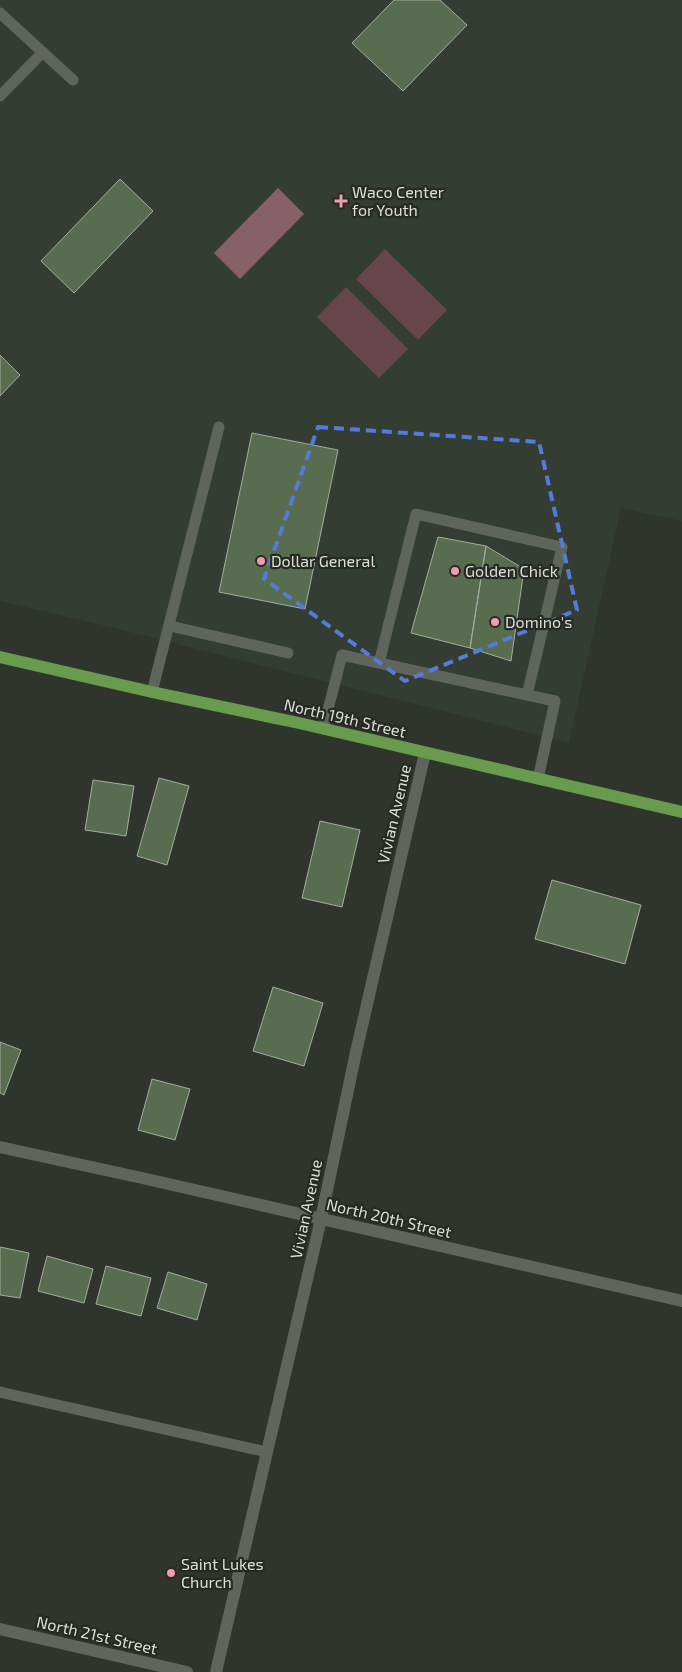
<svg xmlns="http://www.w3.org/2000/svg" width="682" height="1672" font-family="'Exo 2',sans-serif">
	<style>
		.built { fill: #343d31 }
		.green { fill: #66454d }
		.water { fill: #876169 }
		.building { fill: #586d50; stroke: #a6aca3 }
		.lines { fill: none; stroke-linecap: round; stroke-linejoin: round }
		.service { stroke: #5f655d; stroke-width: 11 }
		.minor { stroke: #5f655d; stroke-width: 12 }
		.primary { stroke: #699b4f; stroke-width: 12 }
		.marked { fill: none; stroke: #567ad9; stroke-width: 4; stroke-dasharray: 10 6; stroke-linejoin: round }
		.poi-dot { fill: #f29aae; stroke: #262a23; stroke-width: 2 }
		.labels { text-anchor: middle; stroke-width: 4.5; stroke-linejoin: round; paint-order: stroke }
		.poi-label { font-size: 16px; fill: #dcdfda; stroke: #262a23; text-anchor: start }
		.street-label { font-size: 16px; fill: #dcdfda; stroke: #262a23 }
	</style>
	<rect width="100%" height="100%" fill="#2f342d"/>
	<!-- built -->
	<path class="built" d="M 0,0 L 682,0 L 682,521 L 621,508 L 569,743 L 106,626 L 0,601 Z"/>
	<!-- green -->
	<path class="green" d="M 385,249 L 447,310 L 418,340 L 356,279 Z
		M 346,287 L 408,349 L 379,378 L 317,317 Z"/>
	<!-- water -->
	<path class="water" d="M 278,188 L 304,214 L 240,279 L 214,253 Z"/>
	<!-- building -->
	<path class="building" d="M 394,0 L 440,0 L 467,25 L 403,91 L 352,43 Z
		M 120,179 L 153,211 L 74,293 L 41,261 Z
		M 0,355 L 20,375 L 0,396 Z
		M 252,433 L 338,450 L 305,609 L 219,592 Z
		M 438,537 L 486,546 L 470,648 L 411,633 Z
		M 486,546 L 524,569 L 511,661 L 470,648 Z
		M 159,778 L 189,786 L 167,865 L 137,856 Z
		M 93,780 L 134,786 L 126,836 L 85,830 Z
		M 320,821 L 360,830 L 342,907 L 302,898 Z
		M 552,880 L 641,905 L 625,964 L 535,939 Z
		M 273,987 L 323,1003 L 304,1066 L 253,1051 Z
		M 0,1042 L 21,1050 L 4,1095 L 0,1093 Z
		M 152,1079 L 190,1089 L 175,1140 L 138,1130 Z
		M 0,1247 L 29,1253 L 20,1298 L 0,1295 Z
		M 47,1256 L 93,1269 L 84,1303 L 38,1291 Z
		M 106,1266 L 151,1278 L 141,1316 L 96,1304 Z
		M 168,1272 L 207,1284 L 197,1320 L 157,1308 Z"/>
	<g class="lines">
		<!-- service -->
		<path class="service" d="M 0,13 L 73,80
			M 0,96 L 43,52
			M 170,626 L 288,653
			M 379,663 L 416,514 L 562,547 L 527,695
			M 152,692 L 219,427
			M 323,729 L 342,655 L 527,695 L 555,701 L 538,779
			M 0,1392 L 267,1452"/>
		<!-- minor -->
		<path class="minor" d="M 0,1147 L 142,1178 L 682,1301
			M 0,1629 L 187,1672
			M 216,1672 L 321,1219 L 356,1052 L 425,753"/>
		<!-- primary -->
		<path class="primary" d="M 0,657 L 152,692 L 299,723 L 682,812"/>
	</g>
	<!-- marked area -->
	<path class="marked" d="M 318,427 L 539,442 L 577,610 L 405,681 L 264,579 Z"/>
	<!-- markers -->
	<g class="poi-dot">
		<path d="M338.5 193.5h5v5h5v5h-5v5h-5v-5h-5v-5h5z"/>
		<circle cx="261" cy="561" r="5"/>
		<circle cx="455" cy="571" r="5"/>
		<circle cx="495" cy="622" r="5"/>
		<circle cx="171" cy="1573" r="5"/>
	</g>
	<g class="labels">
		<!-- poi labels -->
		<g class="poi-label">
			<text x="352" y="198">Waco Center<tspan x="352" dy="18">for Youth</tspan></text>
			<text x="271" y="567">Dollar General</text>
			<text x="465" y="577">Golden Chick</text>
			<text x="505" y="628">Domino's</text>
			<text x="181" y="1570">Saint Lukes<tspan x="181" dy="18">Church</tspan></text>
		</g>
		<!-- street labels -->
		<g class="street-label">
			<text transform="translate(345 718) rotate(13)" y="6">North 19th Street</text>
			<text transform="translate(394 814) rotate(-77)" y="6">Vivian Avenue</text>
			<text transform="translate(306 1209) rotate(-78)" y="6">Vivian Avenue</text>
			<text transform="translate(389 1218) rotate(13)" y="6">North 20th Street</text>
			<text transform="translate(97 1635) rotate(13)" y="6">North 21st Street</text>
		</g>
	</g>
</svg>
